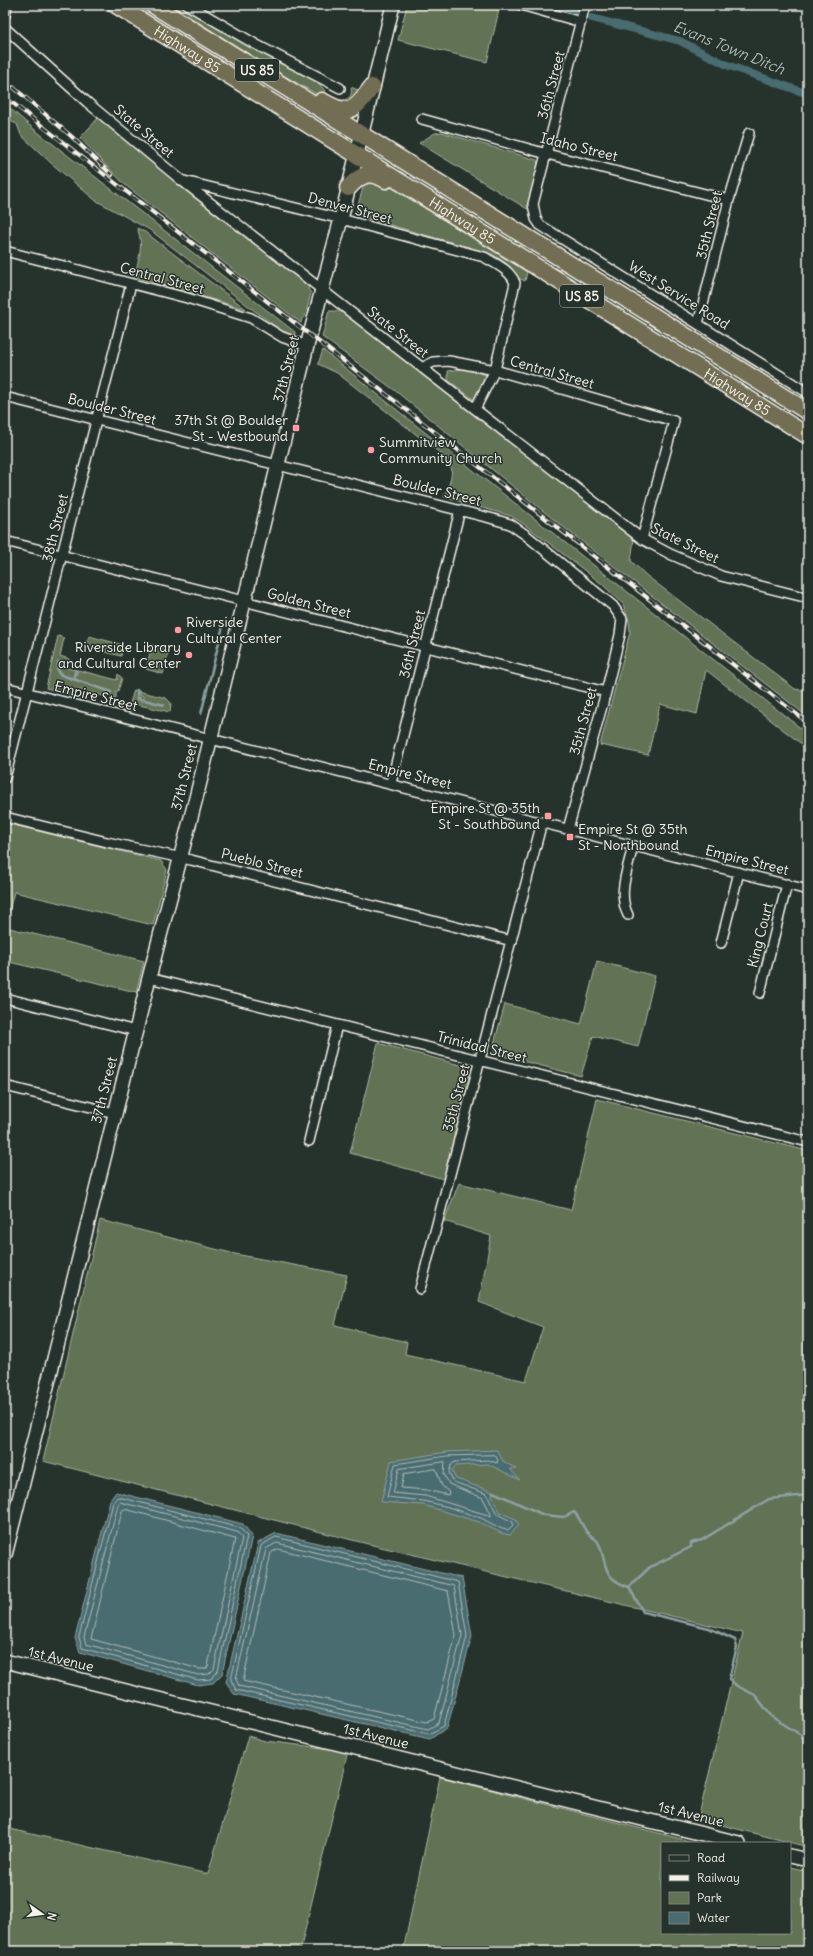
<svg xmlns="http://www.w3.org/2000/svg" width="813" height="1956" font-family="Delius,sans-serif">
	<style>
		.green { fill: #627255; stroke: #abb29e }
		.water { fill: #4a6c71; stroke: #8ea1a1 }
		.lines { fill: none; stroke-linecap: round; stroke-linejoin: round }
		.shore { stroke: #b0bcb8; stroke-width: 1 }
		.stream { stroke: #8ea1a1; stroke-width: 2.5 }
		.canal { stroke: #4a6c71; stroke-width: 8 }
		.minor-casing { stroke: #f4f1e8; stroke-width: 12 }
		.secondary-casing { stroke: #f4f1e8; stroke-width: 16 }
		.trunk-casing { stroke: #f4f1e8; stroke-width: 19 }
		.minor { stroke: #26332d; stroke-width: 9 }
		.secondary { stroke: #26332d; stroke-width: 13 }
		.trunk { stroke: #726e52; stroke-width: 16 }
		.rail-casing { stroke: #f4f1e8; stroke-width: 4 }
		.rail { stroke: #26332d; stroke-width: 2.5; stroke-dasharray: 8; stroke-linecap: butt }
		.poi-dot { fill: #ff9aa2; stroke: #26332d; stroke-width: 1.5 }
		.labels { text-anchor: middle; stroke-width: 3; stroke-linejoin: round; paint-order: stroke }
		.shield { fill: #26332d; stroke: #b6b8b0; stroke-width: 1 }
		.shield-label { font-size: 13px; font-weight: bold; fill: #f4f1e8 }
		.street-label { font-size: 14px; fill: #f4f1e8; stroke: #26332d }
		.poi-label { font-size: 14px; fill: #f4f1e8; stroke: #26332d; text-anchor: end }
		.water-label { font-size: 15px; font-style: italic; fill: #b0bcb8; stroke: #26332d }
	</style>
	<rect width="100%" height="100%" fill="#26332d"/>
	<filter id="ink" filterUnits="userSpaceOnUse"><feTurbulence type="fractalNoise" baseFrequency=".025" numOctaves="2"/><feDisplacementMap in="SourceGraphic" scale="8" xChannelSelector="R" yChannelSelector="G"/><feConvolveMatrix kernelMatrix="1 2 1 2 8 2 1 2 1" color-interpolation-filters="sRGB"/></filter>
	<g filter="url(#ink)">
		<!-- green -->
		<path class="green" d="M 171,5 L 182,5 L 273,60 L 318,82 L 331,99 C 341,101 354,102 351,87 L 358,90 L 357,96 L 346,104 L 327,100 L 276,71 Z
			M 407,5 L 480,5 L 499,10 L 487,62 L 398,40 Z
			M 5,104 L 35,130 L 295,332 L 295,335 C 286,337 265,318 256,312 L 150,230 L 95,200 L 51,163 L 21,135 L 17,124 L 5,119 Z
			M 99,117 L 309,287 L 308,289 L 311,293 L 305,317 L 302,319 L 301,323 L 124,184 L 80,138 Z
			M 441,132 L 537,160 L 538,165 L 529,203 L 529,210 L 419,143 L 435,133 Z
			M 378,179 L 527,272 L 525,281 L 516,277 L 511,267 L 492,254 L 362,217 L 362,213 L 356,212 L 364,184 Z
			M 137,228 L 145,232 L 246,309 L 134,277 C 139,259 144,244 137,228 Z
			M 329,311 L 341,311 L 634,539 L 631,561 L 647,576 L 795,689 L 808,691 L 808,717 L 553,519 L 393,389 L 322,337 Z
			M 323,350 L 412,422 L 808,734 L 808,749 L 706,670 L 697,714 L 660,704 L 648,755 L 600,745 L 630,632 L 629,621 L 623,604 L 602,584 L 524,524 L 511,516 L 444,497 C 449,484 455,474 449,460 L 337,373 L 318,364 Z
			M 463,369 L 488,375 L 476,401 L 448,380 L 448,371 Z
			M 58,636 L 64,638 L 60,656 L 69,659 L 67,668 L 75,670 L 73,678 C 57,673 61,675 58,661 L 57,669 L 58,674 L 110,692 L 111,691 L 75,679 L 78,670 L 117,680 L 118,674 L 122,678 L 118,691 L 116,692 L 116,699 L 76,689 L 74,695 L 46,688 Z
			M 89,636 L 123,645 L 121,656 L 85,647 Z
			M 152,645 L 169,650 L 163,674 L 146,669 Z
			M 134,690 L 137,691 L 136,699 L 142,702 L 142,700 L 165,705 L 143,699 L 143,696 L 139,695 L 138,691 L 166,698 L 171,703 L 170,712 L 130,703 Z
			M 5,823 L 161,861 L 167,870 L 153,925 L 14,892 L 5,927 L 144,961 L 136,992 L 5,961 Z
			M 597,961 L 655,976 L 638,1047 L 593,1036 L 581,1076 L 495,1054 L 493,1047 L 505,1004 L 581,1024 Z
			M 378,1043 L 464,1066 L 469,1071 L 469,1077 L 444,1179 L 350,1153 Z
			M 597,1099 L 808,1151 L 808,1847 L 698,1819 L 743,1633 L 364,1543 L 43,1461 L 100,1220 L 235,1254 L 347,1275 L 335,1325 L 407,1342 L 405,1354 L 526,1381 L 543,1327 L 479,1302 L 491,1236 L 444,1221 L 459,1183 L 571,1210 Z
			M 248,1736 L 265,1741 L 348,1751 L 300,1951 L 5,1951 L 5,1828 L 208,1874 Z
			M 440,1777 L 697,1843 L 662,1843 L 662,1933 L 790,1933 L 790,1867 L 808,1871 L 808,1951 L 403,1951 Z"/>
		<!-- water -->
		<path class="water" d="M 497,1450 L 503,1461 L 516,1469 L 510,1469 L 520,1480 L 488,1464 L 455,1466 L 452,1472 L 456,1479 L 493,1492 L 492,1496 L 500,1512 L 515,1519 L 519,1525 L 510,1535 L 501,1533 L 479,1522 L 423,1505 L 381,1502 L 391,1461 L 447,1452 Z
			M 116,1492 L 243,1524 L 252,1536 L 222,1674 L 213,1683 L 198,1685 L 80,1652 L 75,1638 L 110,1500 Z
			M 276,1533 L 462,1578 L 472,1636 L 447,1728 L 430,1739 L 234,1694 L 226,1682 L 258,1543 Z"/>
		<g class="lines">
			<!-- shore -->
			<path class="shore" d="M 495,1455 L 498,1460 L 497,1463 L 488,1460 L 455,1462 L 451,1465 L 449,1473 L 454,1482 L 487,1494 L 497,1514 L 513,1522 L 513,1525 L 508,1530 L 502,1529 L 481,1518 L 448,1507 L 424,1501 L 387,1497 L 395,1464 L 447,1456 Z
				M 445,1462 L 444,1474 L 449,1484 L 483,1498 L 491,1514 L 491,1516 L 425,1496 L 393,1493 L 399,1469 Z
				M 436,1469 L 442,1486 L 449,1492 L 448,1495 L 426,1490 L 401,1488 L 404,1474 Z
				M 118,1497 L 240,1528 L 247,1536 L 218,1671 L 211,1679 L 198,1680 L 82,1648 L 79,1637 L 113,1503 Z
				M 120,1502 L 237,1532 L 242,1538 L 214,1669 L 209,1674 L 198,1675 L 86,1644 L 84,1637 L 118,1505 Z
				M 125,1509 L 235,1539 L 208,1666 L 206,1669 L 199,1669 L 91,1639 L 122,1511 Z
				M 276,1537 L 458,1582 L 467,1636 L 444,1726 L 429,1734 L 236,1690 L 231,1680 L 261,1546 Z
				M 277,1543 L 454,1586 L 462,1635 L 439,1723 L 428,1729 L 239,1686 L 236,1679 L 266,1549 Z
				M 278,1549 L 448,1591 L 456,1635 L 434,1719 L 427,1722 L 243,1681 L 271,1553 Z"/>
			<!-- stream -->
			<path class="stream" d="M 58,662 L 58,672 L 61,675 L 111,692
				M 73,679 L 76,670
				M 137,690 L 140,699
				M 137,698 L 164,705
				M 201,714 L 223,626
				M 493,1492 L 544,1515 L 564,1517 L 574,1512 C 580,1518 581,1524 586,1531 C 589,1536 597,1538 599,1544 C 608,1567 602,1578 629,1587
				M 808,1495 L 769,1499 L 702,1540 L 691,1543 L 691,1547 L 650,1567 L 629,1587 L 643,1612 L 709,1628 L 735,1640 L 737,1647 L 729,1679 L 737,1686 L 755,1695 L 772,1717 L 801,1735 L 808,1750"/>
			<!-- canal -->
			<path class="canal" d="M 559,5 L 574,10
				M 592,18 L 680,41 L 727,65 L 808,94"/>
			<defs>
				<path id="minor" d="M 188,5 L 255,44 L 340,88
					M 521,5 L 581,22
					M 585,5 L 533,204 L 536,219 L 540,225 L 808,393
					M 5,15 L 7,5
					M 5,28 L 88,103 L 181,180 L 642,539 L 670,554 L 721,576 L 808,598
					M 422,119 L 547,154 L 729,200
					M 184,181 L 341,219 L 484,257 C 496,264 510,270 515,283 L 495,370 L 475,409
					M 5,251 L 187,298 L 251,318 L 282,337 L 307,346
					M 698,324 L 729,200 L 749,133
					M 422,368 L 433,362 L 449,361 L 495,370 L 674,421 L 642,539
					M 5,397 L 490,518 L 510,524 L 526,535 L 613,606 L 622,619 L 620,635 L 606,692 L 568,829
					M 5,541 L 606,692
					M 5,687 L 808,890
					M 5,778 L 131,284
					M 391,783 L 460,510
					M 5,817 L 107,842 L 191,860 L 512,941
					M 628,915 C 617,894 628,868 633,846
					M 721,943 L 739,872
					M 149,978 L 808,1142
					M 760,993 L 787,884
					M 5,998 L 136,1031
					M 5,1086 L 115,1113
					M 309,1141 L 337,1025
					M 420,1289 L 542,822"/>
				<path id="secondary" d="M 5,1555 L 149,978 L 196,798 L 307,346 L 341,219 L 393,5
					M 5,1661 L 739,1843
					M 790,1856 L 808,1860"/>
				<g id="trunk">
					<path id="s1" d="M 116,5 L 808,436"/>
					<path d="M 153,5 L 808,412"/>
					<path d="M 322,101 C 351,118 354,110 372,87"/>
					<path d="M 348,188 C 361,174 369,170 386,180"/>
				</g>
			</defs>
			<!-- minor casing -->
			<use href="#minor" class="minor-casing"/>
			<!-- secondary casing -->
			<use href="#secondary" class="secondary-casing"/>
			<!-- trunk casing -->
			<use href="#trunk" class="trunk-casing"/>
			<!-- minor -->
			<use href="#minor" class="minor"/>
			<!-- secondary -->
			<use href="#secondary" class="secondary"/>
			<!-- trunk -->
			<use href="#trunk" class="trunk"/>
			<defs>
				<path id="rail" d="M 13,87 L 71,136 L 112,175
					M 5,97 C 272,307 541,513 808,723"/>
			</defs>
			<!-- rail casing -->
			<use href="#rail" class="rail-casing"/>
			<!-- rail -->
			<use href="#rail" class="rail"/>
		</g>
	</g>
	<!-- markers -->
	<g class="poi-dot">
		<rect x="292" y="424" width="8" height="8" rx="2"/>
		<circle cx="371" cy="450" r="4"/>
		<circle cx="178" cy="630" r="4"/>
		<circle cx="189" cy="655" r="4"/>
		<rect x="544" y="812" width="8" height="8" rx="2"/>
		<rect x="566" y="833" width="8" height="8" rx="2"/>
	</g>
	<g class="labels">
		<!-- shield labels -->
		<g class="shield">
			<rect x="235" y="59" width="44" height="22" rx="3"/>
			<rect x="560" y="285" width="44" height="22" rx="3"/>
		</g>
		<g class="shield-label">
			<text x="257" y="75">US 85</text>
			<text x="582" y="301">US 85</text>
		</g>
		<!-- street labels -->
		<g class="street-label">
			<text dy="5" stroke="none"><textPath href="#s1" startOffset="84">Highway 85</textPath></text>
			<text transform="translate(551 85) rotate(-75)" y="5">36th Street</text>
			<text transform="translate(144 131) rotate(40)" y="5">State Street</text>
			<text transform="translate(579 147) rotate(14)" y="5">Idaho Street</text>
			<text transform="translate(350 208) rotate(15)" y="5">Denver Street</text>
			<text dy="5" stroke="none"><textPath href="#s1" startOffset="408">Highway 85</textPath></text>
			<text transform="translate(709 225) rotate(-76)" y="5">35th Street</text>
			<text transform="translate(162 278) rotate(15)" y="5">Central Street</text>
			<text transform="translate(679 295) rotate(32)" y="5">West Service Road</text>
			<text transform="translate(398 332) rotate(38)" y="5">State Street</text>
			<text transform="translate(286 369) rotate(-76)" y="5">37th Street</text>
			<text transform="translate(552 372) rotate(16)" y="5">Central Street</text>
			<text dy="5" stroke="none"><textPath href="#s1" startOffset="732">Highway 85</textPath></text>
			<text transform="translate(112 409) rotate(14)" y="5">Boulder Street</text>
			<text transform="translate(437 490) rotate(14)" y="5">Boulder Street</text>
			<text transform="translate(55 528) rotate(-76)" y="5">38th Street</text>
			<text transform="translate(685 543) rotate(26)" y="5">State Street</text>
			<text transform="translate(309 603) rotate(14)" y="5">Golden Street</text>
			<text transform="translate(412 644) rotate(-76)" y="5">36th Street</text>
			<text transform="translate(96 696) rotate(14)" y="5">Empire Street</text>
			<text transform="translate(583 721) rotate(-75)" y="5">35th Street</text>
			<text transform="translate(410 774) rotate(14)" y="5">Empire Street</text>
			<text transform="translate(184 777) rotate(-76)" y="5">37th Street</text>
			<text transform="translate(747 860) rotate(14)" y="5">Empire Street</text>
			<text transform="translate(262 863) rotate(14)" y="5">Pueblo Street</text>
			<text transform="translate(760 935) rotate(-76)" y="5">King Court</text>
			<text transform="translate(482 1047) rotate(14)" y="5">Trinidad Street</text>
			<text transform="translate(104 1090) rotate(-76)" y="5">37th Street</text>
			<text transform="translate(456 1098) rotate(-75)" y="5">35th Street</text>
			<text transform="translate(61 1659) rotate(14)" y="5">1st Avenue</text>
			<text transform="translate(376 1736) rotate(14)" y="5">1st Avenue</text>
			<text transform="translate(691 1814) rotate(14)" y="5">1st Avenue</text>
		</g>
		<!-- poi labels -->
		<g class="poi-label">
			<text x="288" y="425">37th St @ Boulder<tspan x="288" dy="16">St - Westbound</tspan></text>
			<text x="379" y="447" text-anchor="start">Summitview<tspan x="379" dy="16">Community Church</tspan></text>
			<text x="186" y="627" text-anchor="start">Riverside<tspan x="186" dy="16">Cultural Center</tspan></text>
			<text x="181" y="652">Riverside Library<tspan x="181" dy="16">and Cultural Center</tspan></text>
			<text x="540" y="813">Empire St @ 35th<tspan x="540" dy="16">St - Southbound</tspan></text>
			<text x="578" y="834" text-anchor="start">Empire St @ 35th<tspan x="578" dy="16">St - Northbound</tspan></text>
		</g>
		<!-- water labels -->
		<g class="water-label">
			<text transform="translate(729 48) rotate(22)" y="5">Evans Town Ditch</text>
		</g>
	</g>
	<!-- margin -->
	<rect width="813" height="1956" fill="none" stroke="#26332d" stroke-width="20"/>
	<rect x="10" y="10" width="793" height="1936" fill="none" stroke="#f4f1e8" stroke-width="1.5" filter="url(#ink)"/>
	<!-- legend -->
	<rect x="661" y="1842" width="130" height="92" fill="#26332d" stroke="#787f78"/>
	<rect x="669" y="1855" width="20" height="6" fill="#26332d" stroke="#787f78"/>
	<text x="697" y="1862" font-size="12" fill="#f4f1e8">Road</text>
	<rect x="669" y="1875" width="20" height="6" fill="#f4f1e8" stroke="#787f78"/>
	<text x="697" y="1882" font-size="12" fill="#f4f1e8">Railway</text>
	<rect x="669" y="1892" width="20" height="12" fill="#627255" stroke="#787f78"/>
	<text x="697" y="1902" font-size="12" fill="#f4f1e8">Park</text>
	<rect x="669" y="1912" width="20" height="12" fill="#4a6c71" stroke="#787f78"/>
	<text x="697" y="1922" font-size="12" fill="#f4f1e8">Water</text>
	<!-- north arrow -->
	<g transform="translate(42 1914) rotate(104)" stroke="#26332d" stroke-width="3" paint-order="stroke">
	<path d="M0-3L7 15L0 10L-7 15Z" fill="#f4f1e8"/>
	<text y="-6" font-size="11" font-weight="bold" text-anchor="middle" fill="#f4f1e8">N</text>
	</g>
</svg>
